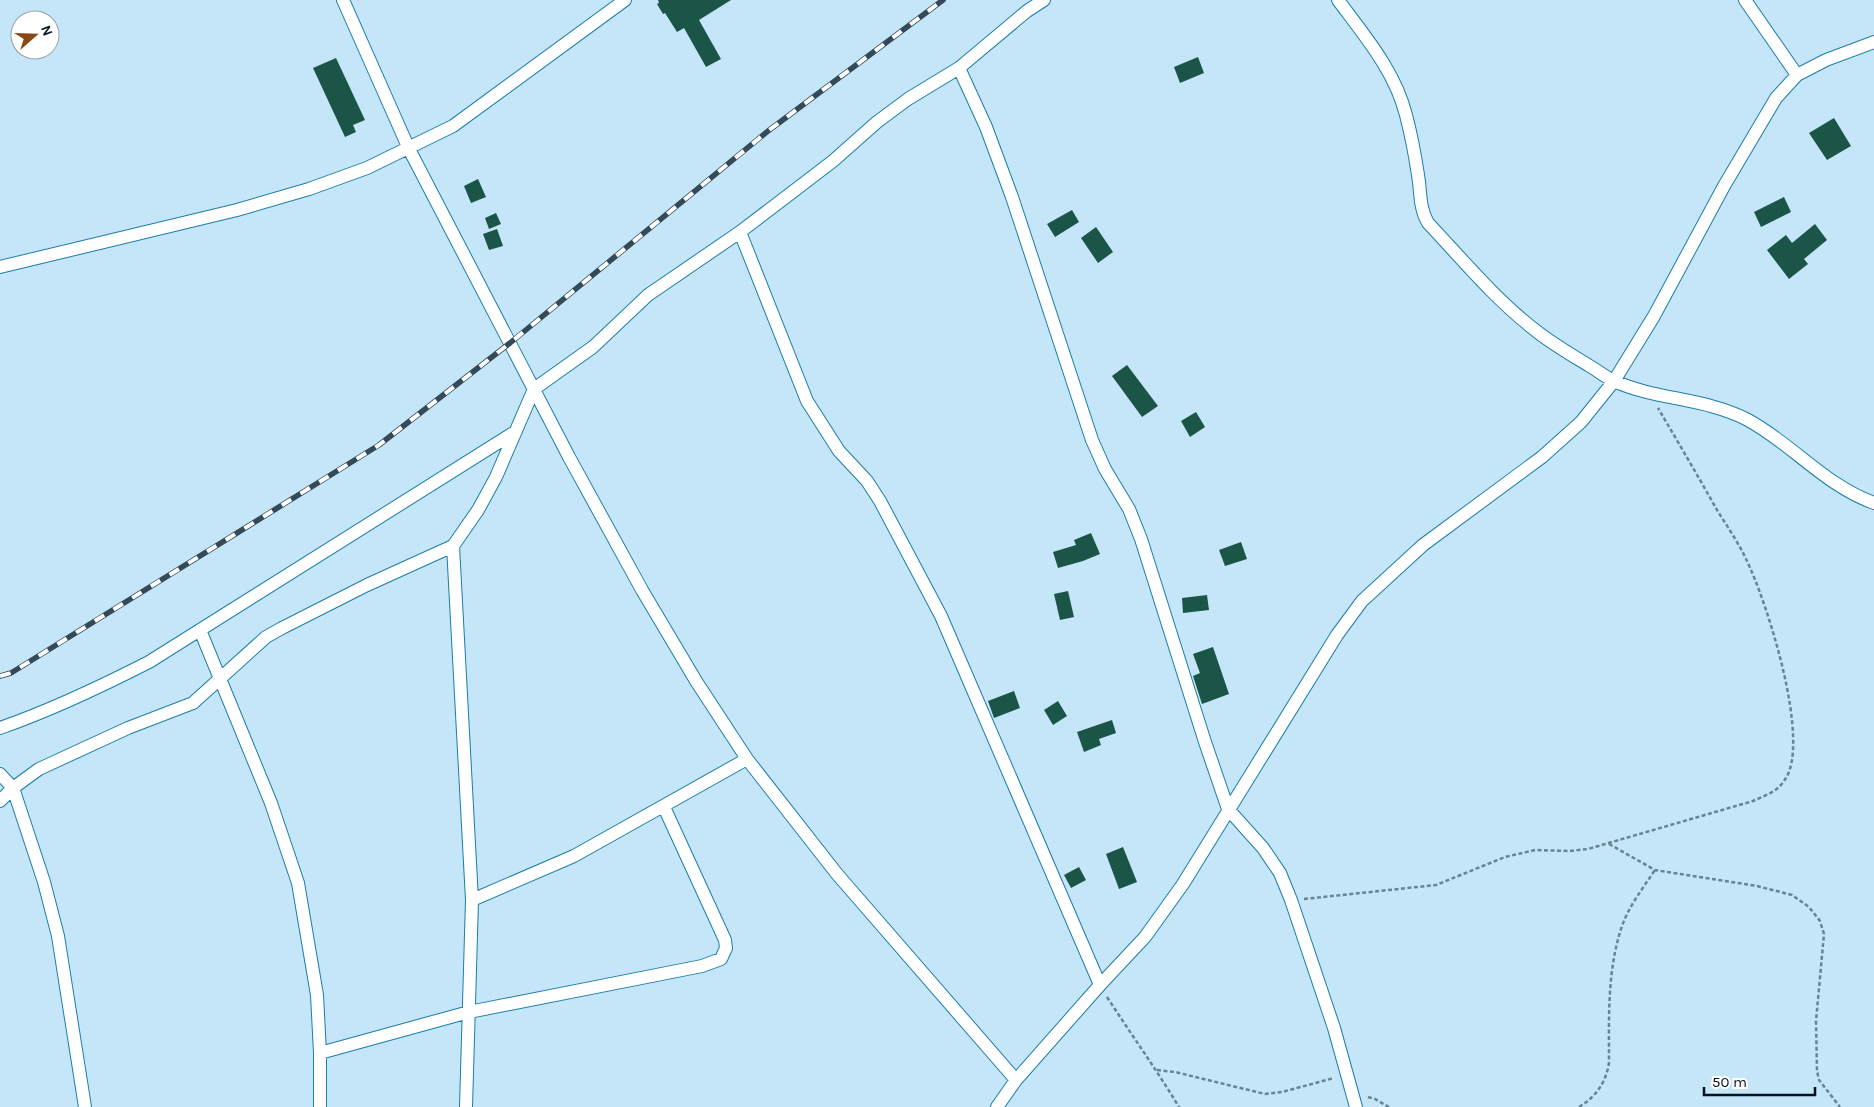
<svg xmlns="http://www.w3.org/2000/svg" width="1874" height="1107" font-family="Karla,sans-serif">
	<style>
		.building { fill: #1a5547 }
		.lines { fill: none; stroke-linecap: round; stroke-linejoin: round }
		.street-casing { stroke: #1b7da9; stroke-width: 14 }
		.path { stroke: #688393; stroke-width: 2.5; stroke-dasharray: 4 2.5; stroke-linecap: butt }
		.street { stroke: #fff; stroke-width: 12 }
		.rail-casing { stroke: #344a59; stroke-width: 5.5 }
		.rail { stroke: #fff; stroke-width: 4; stroke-dasharray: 11; stroke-linecap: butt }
	</style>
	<rect width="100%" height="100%" fill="#c5e6f9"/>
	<!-- building -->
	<path class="building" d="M 658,0 L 731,0 L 699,20 L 721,59 L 706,67 L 684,28 L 677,32 L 665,13 L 663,14 L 657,4 L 659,3 Z
		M 1198,57 L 1204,73 L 1180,83 L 1174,67 Z
		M 336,58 L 365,120 L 353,125 L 356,132 L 345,137 L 313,68 Z
		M 1834,118 L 1851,146 L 1827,160 L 1809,133 Z
		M 478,179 L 486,197 L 471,203 L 464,186 Z
		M 1784,197 L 1791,212 L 1761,227 L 1754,212 Z
		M 1072,210 L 1079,222 L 1055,237 L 1047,224 Z
		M 496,213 L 501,224 L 489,229 L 485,218 Z
		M 1815,224 L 1827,240 L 1804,259 L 1808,264 L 1789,279 L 1767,250 L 1786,235 L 1792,243 Z
		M 1096,227 L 1113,252 L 1098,263 L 1081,238 Z
		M 497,229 L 503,246 L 489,250 L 483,234 Z
		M 1127,365 L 1158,406 L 1142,417 L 1112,376 Z
		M 1196,412 L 1205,427 L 1190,437 L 1181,421 Z
		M 1091,533 L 1100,554 L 1083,561 L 1058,568 L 1053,552 L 1076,545 L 1074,540 Z
		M 1241,542 L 1247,559 L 1225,566 L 1219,550 Z
		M 1068,591 L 1074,617 L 1060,620 L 1054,594 Z
		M 1207,595 L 1209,610 L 1183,613 L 1182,598 Z
		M 1213,647 L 1229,694 L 1202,704 L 1193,676 L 1200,673 L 1193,654 Z
		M 1014,691 L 1020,708 L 994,718 L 988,701 Z
		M 1058,701 L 1067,716 L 1053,725 L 1044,710 Z
		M 1112,720 L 1116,733 L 1099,739 L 1101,745 L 1084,752 L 1077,732 Z
		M 1123,847 L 1137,882 L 1119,889 L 1106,854 Z
		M 1079,867 L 1086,880 L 1071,888 L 1064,875 Z"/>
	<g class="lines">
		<defs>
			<path id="street" d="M 343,0 L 409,149 L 569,457 L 642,590 L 696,681 L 747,759 L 837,874 L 1016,1080
				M 1338,0 C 1364,35 1395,71 1406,115 C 1411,134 1415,155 1418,175 C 1421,192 1419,208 1428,223 C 1462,259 1495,299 1535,330 C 1551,343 1570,354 1588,365 C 1597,370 1605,377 1614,381 C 1656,400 1707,398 1748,420 C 1792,444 1826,486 1874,503
				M 1745,0 L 1797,75
				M 959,68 L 986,127 L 1012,197 L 1092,440 L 1105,469 L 1129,509 L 1141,539 L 1205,742 L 1228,809 L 1263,848 L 1280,873 L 1291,900 L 1334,1028 L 1356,1107
				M 740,232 L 807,401 L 839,451 L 867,481 L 880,501 L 941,616 L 1100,985
				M 0,267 L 237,210 L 309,189 L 367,168 L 453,126 L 625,0
				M 453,546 L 472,900 L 466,1107
				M 200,630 L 271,803 L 298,883 L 317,995 L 320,1053 L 320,1107
				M 0,728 C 52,710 100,687 149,662 L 515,432
				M 0,774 L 13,788 L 44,882 L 58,936 L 85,1107
				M 0,801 L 13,788 L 39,769 L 128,728 L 193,703 L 266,637 L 282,628 L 367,585 L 453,546 L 478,510 L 496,477 L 534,389 L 593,347 L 648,295 L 740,232 L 833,161 L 877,122 L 908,99 L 959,68 L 1027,11 L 1044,0
				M 472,900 L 574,856 L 747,759
				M 320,1053 L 469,1012 L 702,966 L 721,959 L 726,948 L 725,940 L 664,807
				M 997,1107 L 1016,1080 L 1100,985 L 1145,937 L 1183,884 L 1337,635 L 1362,601 L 1423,545 L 1542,457 L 1581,422 L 1614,381 L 1654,316 L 1724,186 L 1776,98 L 1797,75 L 1826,60 L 1874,42"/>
		</defs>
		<!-- street casing -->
		<use href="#street" class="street-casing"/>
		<!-- path -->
		<path class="path" d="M 1609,844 L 1655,870 L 1757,886 L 1792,895 L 1809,907 L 1820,921 L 1824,934 L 1816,1021 L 1817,1071 L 1819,1080 L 1840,1107
			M 1304,899 L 1436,885 L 1505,857 L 1535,850 L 1569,851 L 1588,849 L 1753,801 C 1764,796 1777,792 1784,781 C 1813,744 1766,599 1746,559 C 1738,542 1727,526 1717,510 C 1698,476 1678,442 1658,408
			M 1107,997 C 1131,1034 1156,1069 1179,1107
			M 1157,1070 L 1175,1072 L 1265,1094 L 1282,1092 L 1334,1078
			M 1368,1097 L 1375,1099 L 1389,1107
			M 1579,1107 C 1596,1097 1606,1082 1609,1063 C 1609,1018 1607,970 1622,926 C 1629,906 1643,888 1655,870"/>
		<!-- street -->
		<use href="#street" class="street"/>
		<defs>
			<path id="rail" d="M 0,676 L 11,673 L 379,445 L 510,343 L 768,131 L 943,0"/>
		</defs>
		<!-- rail casing -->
		<use href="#rail" class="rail-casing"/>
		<!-- rail -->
		<use href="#rail" class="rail"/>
	</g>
	<!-- north arrow -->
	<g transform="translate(35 35) rotate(70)"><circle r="24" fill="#ffffff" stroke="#99a1a6"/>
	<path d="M0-4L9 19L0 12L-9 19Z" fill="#894814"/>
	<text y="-8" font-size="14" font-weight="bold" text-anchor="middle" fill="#001320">N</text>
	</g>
	<!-- scale -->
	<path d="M1704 1087v8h111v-8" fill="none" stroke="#001320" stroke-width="2.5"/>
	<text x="1712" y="1087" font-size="15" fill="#001320" stroke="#ffffff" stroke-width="4" paint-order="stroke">50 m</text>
</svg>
